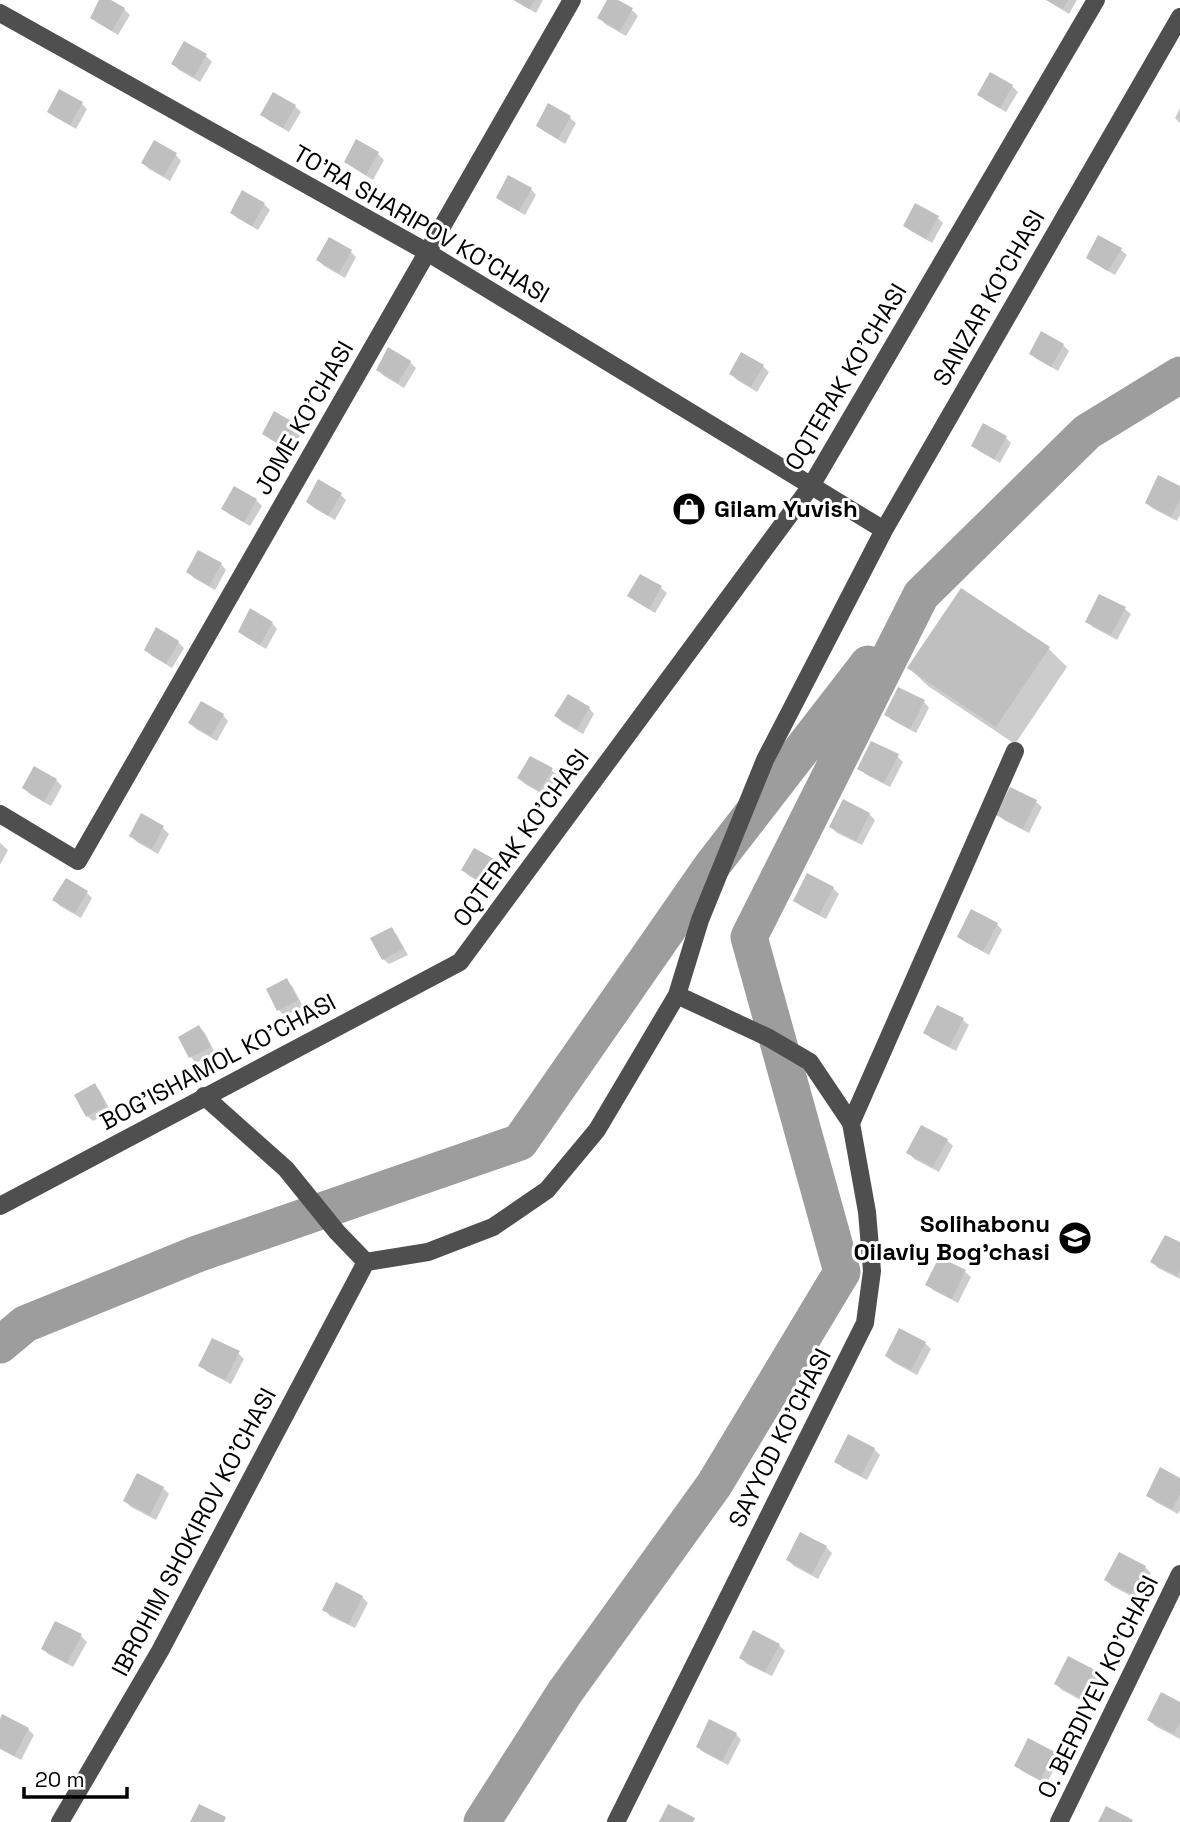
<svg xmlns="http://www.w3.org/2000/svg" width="1180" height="1822" font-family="'Space Grotesk',sans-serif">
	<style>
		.shadow { fill: #0003 }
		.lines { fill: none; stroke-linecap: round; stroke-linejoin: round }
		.canal { stroke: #9d9d9d; stroke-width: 37 }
		.building { fill: #bfbfbf }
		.minor { stroke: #4f4f4f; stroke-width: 18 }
		.labels { text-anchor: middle; stroke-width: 6; stroke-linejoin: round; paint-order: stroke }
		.street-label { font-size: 24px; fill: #000; stroke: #fff }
		.poi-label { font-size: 24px; font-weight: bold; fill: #000; stroke: #fff; text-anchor: start }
	</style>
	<rect width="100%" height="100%" fill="#fff"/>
	<!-- shadow -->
	<path class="shadow" d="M 101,0 L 107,0 L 124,9 L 130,15 L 118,35 L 98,23 L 92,18 Z
		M 513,0 L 543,0 L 536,13 Z
		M 609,0 L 614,0 L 632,10 L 638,16 L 626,36 L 605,24 L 600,18 Z
		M 1046,0 L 1077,0 L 1069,14 Z
		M 206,56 L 212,62 L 200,82 L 179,70 L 173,64 Z
		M 1012,86 L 1018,92 L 1006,112 L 985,100 L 979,94 Z
		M 82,104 L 87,109 L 76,129 L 55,117 L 49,112 Z
		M 295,106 L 301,112 L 289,132 L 268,120 L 262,114 Z
		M 549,106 L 570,118 L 576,123 L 565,144 L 544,131 L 538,125 Z
		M 1180,108 L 1180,123 L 1175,118 Z
		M 357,141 L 378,154 L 384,160 L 373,180 L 352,167 L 346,161 Z
		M 176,155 L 181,161 L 170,181 L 149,169 L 143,163 Z
		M 531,189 L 536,195 L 525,215 L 504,203 L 498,197 Z
		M 264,204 L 270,210 L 258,230 L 237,218 L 232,212 Z
		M 938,218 L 943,223 L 932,243 L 911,231 L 905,226 Z
		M 1099,237 L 1121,250 L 1127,255 L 1115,275 L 1094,263 L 1089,258 Z
		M 351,252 L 356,257 L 345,278 L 324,266 L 318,260 Z
		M 1041,333 L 1063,345 L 1069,351 L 1058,371 L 1037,359 L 1031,353 Z
		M 410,362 L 416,368 L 404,388 L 384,376 L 378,370 Z
		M 763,366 L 769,372 L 757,392 L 737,380 L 731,374 Z
		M 296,426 L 302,432 L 291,452 L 270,439 L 265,434 Z
		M 1006,438 L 1011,443 L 1000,463 L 979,451 L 973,446 Z
		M 1180,488 L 1180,515 L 1177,521 L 1152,508 L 1147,503 Z
		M 340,494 L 346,500 L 335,520 L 314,508 L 308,502 Z
		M 256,500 L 262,506 L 250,526 L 229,514 L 223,508 Z
		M 221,564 L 226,570 L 215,590 L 194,578 L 188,572 Z
		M 661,588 L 667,593 L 655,613 L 635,601 L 629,596 Z
		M 1125,609 L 1131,614 L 1117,640 L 1093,627 L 1087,621 Z
		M 272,623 L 277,629 L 266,649 L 246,637 L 240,631 Z
		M 178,642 L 184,648 L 172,668 L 152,656 L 146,650 Z
		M 1049,649 L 1067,667 L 1015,744 L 928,686 L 909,668 Z
		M 924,702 L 929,708 L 916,733 L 892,720 L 886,714 Z
		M 589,708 L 594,714 L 583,734 L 562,722 L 556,716 Z
		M 223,715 L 228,721 L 217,741 L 196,729 L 190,723 Z
		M 897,756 L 903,762 L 890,787 L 865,774 L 860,768 Z
		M 35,768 L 56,780 L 62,786 L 51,806 L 30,794 L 24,788 Z
		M 551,770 L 557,775 L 546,796 L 525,784 L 519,778 Z
		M 1036,802 L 1042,807 L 1029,833 L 1004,820 L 998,814 Z
		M 869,814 L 875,820 L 862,845 L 837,833 L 831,827 Z
		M 142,816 L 163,828 L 169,834 L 158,854 L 137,842 L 131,836 Z
		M 0,843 L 8,850 L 0,865 Z
		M 495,862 L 501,868 L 490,888 L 469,876 L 463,870 Z
		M 833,888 L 839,894 L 826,919 L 801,906 L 795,901 Z
		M 87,893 L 92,898 L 81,918 L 60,906 L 54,900 Z
		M 997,924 L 1002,930 L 989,955 L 965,942 L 959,937 Z
		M 391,929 L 397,935 L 408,955 L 389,964 L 383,959 Z
		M 286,980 L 292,986 L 303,1006 L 285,1016 L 279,1010 L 268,990 Z
		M 963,1020 L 969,1025 L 956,1051 L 931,1038 L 925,1032 Z
		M 199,1027 L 205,1033 L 215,1053 L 196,1063 L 191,1057 L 180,1037 Z
		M 95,1085 L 100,1091 L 111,1112 L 93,1121 L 87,1116 Z
		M 947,1140 L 953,1146 L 939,1172 L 914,1159 L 909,1153 Z
		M 1180,1244 L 1180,1279 L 1158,1268 L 1152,1262 Z
		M 940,1259 L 965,1272 L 971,1277 L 958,1303 L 933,1290 L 927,1284 Z
		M 925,1343 L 931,1349 L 917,1375 L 893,1362 L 887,1356 Z
		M 238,1353 L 244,1359 L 231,1384 L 206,1371 L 201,1365 Z
		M 874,1449 L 880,1455 L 867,1480 L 842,1467 L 836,1461 Z
		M 1180,1480 L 1180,1510 L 1178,1514 L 1154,1501 L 1148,1495 Z
		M 163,1488 L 169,1494 L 156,1520 L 131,1507 L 125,1501 Z
		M 826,1547 L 832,1553 L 818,1579 L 794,1566 L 788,1560 Z
		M 1145,1567 L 1151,1573 L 1137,1599 L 1112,1586 L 1106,1580 Z
		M 337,1584 L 362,1597 L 368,1603 L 355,1628 L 330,1616 L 325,1610 Z
		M 56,1623 L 81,1636 L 87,1642 L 73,1667 L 48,1654 L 43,1648 Z
		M 779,1645 L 785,1651 L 772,1676 L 747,1664 L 741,1658 Z
		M 1094,1671 L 1099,1677 L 1086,1703 L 1062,1690 L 1056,1684 Z
		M 1180,1704 L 1180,1739 L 1155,1726 L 1149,1720 Z
		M 0,1722 L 28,1729 L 34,1735 L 21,1760 L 0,1749 Z
		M 736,1734 L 741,1740 L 728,1765 L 703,1752 L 698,1747 Z
		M 1054,1753 L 1060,1759 L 1046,1784 L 1022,1771 L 1016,1766 Z"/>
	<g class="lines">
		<!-- canal -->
		<path class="canal" d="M 0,1345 L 25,1324 L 197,1254 L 520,1142 L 711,867 L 868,664
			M 482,1822 L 565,1692 L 714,1485 L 842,1272 L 749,937 L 921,595 L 1087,432 L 1180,375"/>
	</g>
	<!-- building -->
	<path class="building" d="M 99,0 L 111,0 L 125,8 L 112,31 L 90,18 Z
		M 514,0 L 535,0 L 529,9 Z
		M 607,0 L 618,0 L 633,8 L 620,31 L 597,18 Z
		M 1046,0 L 1068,0 L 1063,9 Z
		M 184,41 L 207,54 L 194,77 L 171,64 Z
		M 990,72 L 1013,85 L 1000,108 L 977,95 Z
		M 59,89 L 83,102 L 70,125 L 47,112 Z
		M 273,92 L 296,105 L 283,128 L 260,115 Z
		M 548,103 L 571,116 L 558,139 L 536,126 Z
		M 356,139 L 379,152 L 366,175 L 344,162 Z
		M 154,140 L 177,153 L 164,176 L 141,163 Z
		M 508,175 L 532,188 L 519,211 L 496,198 Z
		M 242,190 L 265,203 L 252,226 L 230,213 Z
		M 915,203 L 939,216 L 926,239 L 903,226 Z
		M 1098,235 L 1122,248 L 1108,271 L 1086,258 Z
		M 329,237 L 352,250 L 339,273 L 316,260 Z
		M 1041,331 L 1064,344 L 1051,367 L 1029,354 Z
		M 388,347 L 411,361 L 398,383 L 376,370 Z
		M 741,352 L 764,365 L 751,387 L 729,374 Z
		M 274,411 L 298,425 L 284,447 L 262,434 Z
		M 983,423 L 1007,436 L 994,459 L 971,446 Z
		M 1158,475 L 1180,486 L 1180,499 L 1171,517 L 1145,503 Z
		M 318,479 L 342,493 L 328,516 L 306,502 Z
		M 234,486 L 257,499 L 244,522 L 221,509 Z
		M 198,550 L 222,563 L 209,586 L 186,572 Z
		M 640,574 L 662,586 L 649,609 L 627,596 Z
		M 961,588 L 1050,647 L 996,727 L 907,668 Z
		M 1099,594 L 1126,607 L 1111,635 L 1085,622 Z
		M 250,608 L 273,622 L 260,645 L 238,632 Z
		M 156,627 L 179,641 L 166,664 L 144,650 Z
		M 898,687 L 925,700 L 910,729 L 884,715 Z
		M 568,694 L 590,707 L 577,729 L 554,716 Z
		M 201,701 L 224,714 L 211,736 L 188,723 Z
		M 871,741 L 899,754 L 884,783 L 857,769 Z
		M 530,756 L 553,768 L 539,791 L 517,778 Z
		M 34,766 L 57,779 L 44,802 L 22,788 Z
		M 1010,787 L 1037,800 L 1023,829 L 996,815 Z
		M 843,799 L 870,813 L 856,841 L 829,827 Z
		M 141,813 L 164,826 L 152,849 L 129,836 Z
		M 474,848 L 496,860 L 483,883 L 461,870 Z
		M 807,873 L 834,887 L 819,915 L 793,901 Z
		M 66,878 L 88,891 L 75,913 L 52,900 Z
		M 971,909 L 998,923 L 983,951 L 957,937 Z
		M 392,927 L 403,949 L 382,960 L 370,938 Z
		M 287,978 L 298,1000 L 277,1011 L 266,989 Z
		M 937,1005 L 964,1018 L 949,1047 L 923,1033 Z
		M 199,1025 L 211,1047 L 189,1058 L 178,1037 Z
		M 95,1083 L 106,1106 L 86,1117 L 74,1095 Z
		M 921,1125 L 948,1139 L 933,1167 L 906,1153 Z
		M 1165,1235 L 1180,1242 L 1180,1270 L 1177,1276 L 1150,1262 Z
		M 939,1257 L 966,1270 L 952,1299 L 925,1285 Z
		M 899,1328 L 926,1342 L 911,1370 L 885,1356 Z
		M 212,1338 L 240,1351 L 225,1380 L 198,1366 Z
		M 848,1434 L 875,1448 L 861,1476 L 834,1462 Z
		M 1160,1467 L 1180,1478 L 1180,1494 L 1172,1509 L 1146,1496 Z
		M 137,1473 L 164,1487 L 150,1515 L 123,1501 Z
		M 800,1532 L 827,1546 L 812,1574 L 786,1560 Z
		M 1119,1552 L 1146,1566 L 1131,1594 L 1104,1580 Z
		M 336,1582 L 363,1596 L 349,1624 L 322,1610 Z
		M 55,1621 L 82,1634 L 67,1663 L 41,1649 Z
		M 753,1630 L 780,1644 L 765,1672 L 739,1658 Z
		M 1068,1656 L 1095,1670 L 1080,1698 L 1054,1684 Z
		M 1161,1692 L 1180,1702 L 1180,1722 L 1174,1734 L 1147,1720 Z
		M 2,1714 L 29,1728 L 14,1756 L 0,1748 L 0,1719 Z
		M 709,1719 L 737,1733 L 722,1761 L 696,1747 Z
		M 1028,1738 L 1055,1752 L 1040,1780 L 1014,1766 Z
		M 199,1804 L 226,1817 L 224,1822 L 190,1822 Z
		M 668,1804 L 695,1818 L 693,1822 L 659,1822 Z
		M 1106,1806 L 1133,1820 L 1132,1822 L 1098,1822 Z"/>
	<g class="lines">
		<!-- minor -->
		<path class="minor" d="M 0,13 L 427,252 L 884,530 L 1180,17
			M 0,814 L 78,861 L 572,0
			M 204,1096 L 286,1169 L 337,1232 L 366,1262 L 428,1252 L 493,1227 L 547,1190 L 597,1130 L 677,995 L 700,920 L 765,760 L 884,530
			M 851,1123 L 1015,751
			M 0,1206 L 460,962 L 811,486 L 1096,0
			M 60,1822 L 160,1651 L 366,1262
			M 616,1822 L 865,1323 L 872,1271 L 867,1212 L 851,1123 L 810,1062 L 769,1038 L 677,995
			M 1059,1822 L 1180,1574"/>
	</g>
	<!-- icons -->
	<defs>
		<symbol id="shop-disc" viewBox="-11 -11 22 22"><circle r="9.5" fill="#000" stroke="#fff"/><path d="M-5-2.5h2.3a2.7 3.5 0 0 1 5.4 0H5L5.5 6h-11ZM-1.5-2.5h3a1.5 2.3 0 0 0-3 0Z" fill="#fff"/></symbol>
		<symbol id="school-disc" viewBox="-11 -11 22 22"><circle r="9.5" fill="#000" stroke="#fff"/><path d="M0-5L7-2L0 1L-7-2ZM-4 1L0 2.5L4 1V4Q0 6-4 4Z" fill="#fff"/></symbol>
	</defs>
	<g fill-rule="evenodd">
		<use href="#shop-disc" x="670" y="490" width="38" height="38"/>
		<use href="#school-disc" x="1056" y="1219" width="38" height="38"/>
	</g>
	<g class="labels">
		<!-- street labels -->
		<g class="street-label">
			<text transform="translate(421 224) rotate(30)" y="8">TO'RA SHARIPOV KO'CHASI</text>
			<text transform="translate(989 298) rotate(-60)" y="8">SANZAR KO'CHASI</text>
			<text transform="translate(846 377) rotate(-59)" y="8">OQTERAK KO'CHASI</text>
			<text transform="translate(304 418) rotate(-60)" y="8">JOME KO'CHASI</text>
			<text transform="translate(521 838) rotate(-54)" y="8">OQTERAK KO'CHASI</text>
			<text transform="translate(218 1062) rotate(-28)" y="8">BOG'ISHAMOL KO'CHASI</text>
			<text transform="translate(780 1438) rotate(-63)" y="8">SAYYOD KO'CHASI</text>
			<text transform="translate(194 1532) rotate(-62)" y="8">IBROHIM SHOKIROV KO'CHASI</text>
			<text transform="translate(1098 1687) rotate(-64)" y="8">O. BERDIYEV KO'CHASI</text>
		</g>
		<!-- poi labels -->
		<g class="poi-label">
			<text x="714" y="517">Gilam Yuvish</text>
			<text x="1050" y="1232" text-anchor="end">Solihabonu<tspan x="1050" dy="28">Oilaviy Bog’chasi</tspan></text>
		</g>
	</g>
	<!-- scale -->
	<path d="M24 1787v10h103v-10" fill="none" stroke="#000000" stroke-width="3.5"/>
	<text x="35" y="1787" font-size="21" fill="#000000" stroke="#ffffff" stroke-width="5" paint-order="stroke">20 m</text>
</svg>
